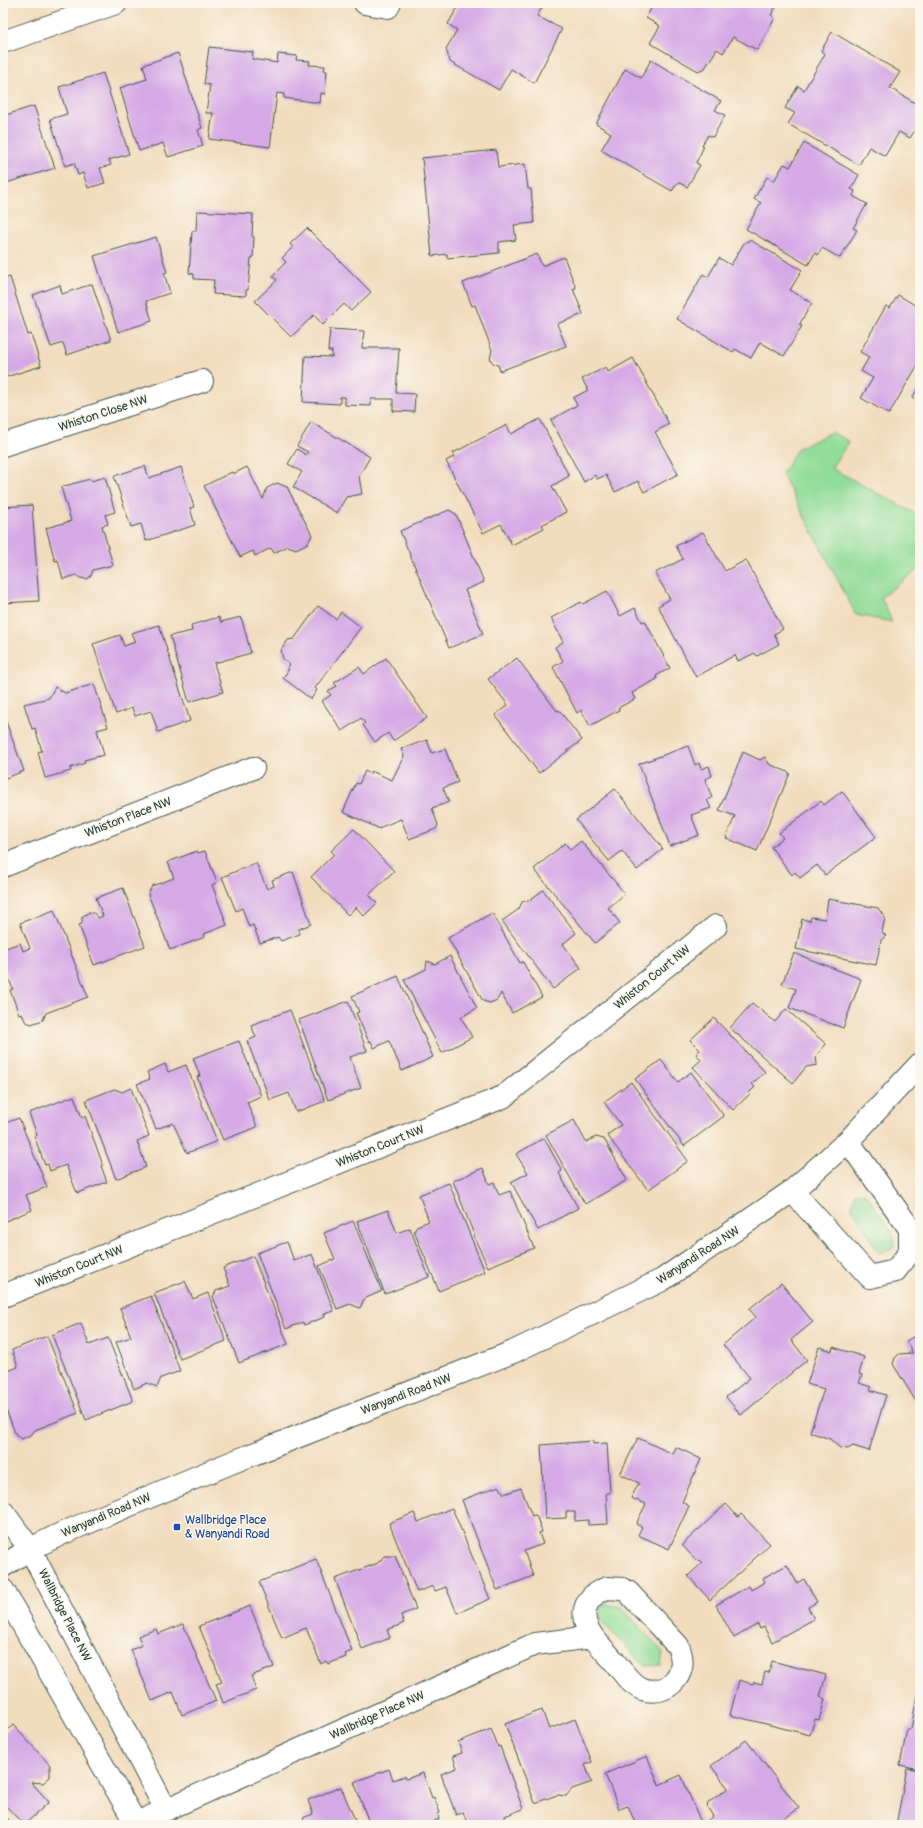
<svg xmlns="http://www.w3.org/2000/svg" width="923" height="1828" font-family="Pangolin,sans-serif">
	<style>
		.green { fill: #91dc98; stroke: #588c66 }
		.building { fill: #d5a9e6 }
		.lines { fill: none; stroke-linecap: round; stroke-linejoin: round }
		.minor-casing { stroke: #3f5549; stroke-width: 24 }
		.tertiary-casing { stroke: #3f5549; stroke-width: 24 }
		.minor { stroke: #fff; stroke-width: 22 }
		.tertiary { stroke: #fff; stroke-width: 22 }
		.transit-dot { fill: #1a4fb4; stroke: #fbf7ec; stroke-width: 1.5 }
		.labels { text-anchor: middle; stroke-width: 3; stroke-linejoin: round; paint-order: stroke }
		.street-label { font-size: 12px; fill: #1f3d34; stroke: #fbf7ec }
		.transit-label { font-size: 12px; fill: #164399; stroke: #fbf7ec; text-anchor: start }
	</style>
	<rect width="100%" height="100%" fill="#fbf7ec"/>
	<filter id="ink" filterUnits="userSpaceOnUse"><feTurbulence type="fractalNoise" baseFrequency=".025" numOctaves="2"/><feDisplacementMap in="SourceGraphic" scale="8" xChannelSelector="R" yChannelSelector="G"/><feConvolveMatrix kernelMatrix="1 2 1 2 8 2 1 2 1" color-interpolation-filters="sRGB"/></filter>
	<filter id="wash" filterUnits="userSpaceOnUse"><feTurbulence type="fractalNoise" baseFrequency=".012" numOctaves="4" result="noise"/><feDisplacementMap in="SourceGraphic" scale="16" xChannelSelector="R" yChannelSelector="G"/><feGaussianBlur stdDeviation="0.9" result="paint"/><feColorMatrix in="noise" values="0 0 0 0 0 0 0 0 0 0 0 0 0 0 0 0 0 1.4 0 .05"/><feComposite in="paint" operator="in"/></filter>
	<g filter="url(#wash)">
		<rect width="100%" height="100%" fill="#f2dcbe"/>
		<!-- green -->
		<path class="green" d="M 832,432 L 849,442 L 831,468 L 920,516 L 920,568 L 881,597 L 892,622 L 856,615 L 782,474 L 797,449 Z
			M 855,1192 L 867,1195 L 893,1234 L 894,1247 L 879,1253 L 852,1208 Z
			M 601,1603 L 621,1607 L 663,1652 L 661,1665 L 645,1666 L 601,1621 Z"/>
		<g id="blocks">
			<!-- building -->
			<path class="building" d="M 460,3 L 545,3 L 537,16 L 562,29 L 534,83 L 511,69 L 499,90 L 450,62 L 446,49 L 457,30 L 448,24 Z
				M 654,3 L 778,3 L 771,15 L 775,18 L 757,50 L 733,37 L 723,53 L 717,49 L 705,68 L 698,71 L 650,43 L 660,26 L 646,18 Z
				M 832,32 L 900,72 L 890,88 L 920,106 L 920,122 L 910,138 L 899,132 L 885,156 L 869,147 L 859,165 L 788,124 L 795,113 L 785,108 L 798,86 L 804,90 L 825,54 L 821,51 Z
				M 209,47 L 253,52 L 252,59 L 277,63 L 278,54 L 297,56 L 296,60 L 310,61 L 309,65 L 325,66 L 324,71 L 327,71 L 325,94 L 321,93 L 320,103 L 284,98 L 284,94 L 277,93 L 270,147 L 209,139 L 213,113 L 206,113 L 210,85 L 204,84 Z
				M 178,53 L 202,128 L 198,130 L 203,146 L 168,157 L 163,143 L 139,151 L 120,88 L 147,79 L 143,65 Z
				M 651,60 L 721,101 L 715,110 L 725,115 L 713,137 L 708,135 L 702,145 L 704,146 L 696,163 L 700,165 L 687,187 L 678,182 L 672,191 L 601,150 L 611,133 L 596,124 L 625,69 L 641,78 Z
				M 103,73 L 129,154 L 109,160 L 111,165 L 100,168 L 105,183 L 88,188 L 83,173 L 78,175 L 74,163 L 65,166 L 50,119 L 67,114 L 59,87 Z
				M 34,106 L 55,168 L 3,184 L 3,116 Z
				M 804,143 L 859,175 L 851,189 L 855,191 L 853,196 L 867,204 L 853,228 L 857,230 L 840,258 L 822,248 L 818,255 L 815,253 L 808,265 L 746,229 L 761,203 L 754,199 L 767,177 L 774,181 L 784,164 L 790,167 Z
				M 496,150 L 498,167 L 525,164 L 528,189 L 531,189 L 534,223 L 514,225 L 516,240 L 499,242 L 499,253 L 447,258 L 447,254 L 432,256 L 422,158 Z
				M 197,211 L 253,214 L 252,236 L 254,237 L 253,258 L 251,258 L 248,290 L 246,290 L 246,296 L 213,294 L 214,280 L 194,279 L 194,274 L 189,273 L 192,231 L 196,231 Z
				M 307,228 L 371,292 L 351,311 L 344,304 L 323,325 L 314,315 L 291,337 L 255,301 L 277,280 L 272,276 L 286,262 L 282,258 L 293,247 L 290,244 Z
				M 156,237 L 167,272 L 164,273 L 170,293 L 146,301 L 152,321 L 118,332 L 94,256 Z
				M 750,240 L 802,270 L 790,290 L 812,303 L 799,325 L 802,326 L 784,356 L 760,342 L 751,358 L 735,349 L 733,352 L 677,319 L 703,274 L 708,277 L 719,258 L 731,265 L 744,243 Z
				M 537,254 L 542,266 L 564,257 L 576,288 L 573,289 L 583,314 L 557,324 L 566,346 L 500,371 L 498,365 L 494,364 L 490,359 L 492,350 L 475,305 L 472,306 L 463,283 Z
				M 10,277 L 28,335 L 31,334 L 41,366 L 6,377 L 3,367 L 3,279 Z
				M 92,284 L 111,340 L 67,355 L 63,343 L 51,347 L 33,295 L 60,285 L 62,294 Z
				M 898,295 L 920,308 L 920,361 L 889,414 L 861,398 L 873,378 L 861,371 L 869,357 L 860,352 L 886,306 L 890,308 Z
				M 330,329 L 364,331 L 362,348 L 399,348 L 396,393 L 415,394 L 414,412 L 393,411 L 393,399 L 371,399 L 371,406 L 345,405 L 345,397 L 340,397 L 340,404 L 303,402 L 305,356 L 332,357 L 332,351 L 328,351 Z
				M 633,358 L 669,424 L 655,432 L 678,474 L 644,492 L 638,481 L 615,492 L 606,475 L 597,479 L 595,475 L 584,482 L 551,420 L 577,405 L 573,398 L 588,390 L 582,379 L 606,367 L 608,372 Z
				M 920,385 L 920,403 L 912,398 Z
				M 540,419 L 569,476 L 552,486 L 566,512 L 542,525 L 544,528 L 512,545 L 501,524 L 483,533 L 446,461 L 455,456 L 453,453 L 507,425 L 511,434 Z
				M 311,422 L 370,457 L 359,476 L 362,494 L 346,497 L 337,513 L 293,487 L 302,472 L 288,464 L 297,449 L 306,455 L 308,452 L 297,446 Z
				M 145,466 L 149,478 L 181,467 L 194,507 L 190,508 L 195,525 L 146,541 L 141,524 L 131,527 L 114,476 Z
				M 247,467 L 263,499 L 267,488 L 277,483 L 287,487 L 312,535 L 308,543 L 296,549 L 288,546 L 274,553 L 271,548 L 255,556 L 253,551 L 240,557 L 204,486 L 232,472 L 233,474 Z
				M 105,477 L 115,512 L 105,515 L 108,524 L 102,526 L 113,565 L 93,570 L 91,576 L 87,579 L 80,578 L 76,575 L 63,579 L 58,560 L 55,561 L 46,528 L 71,521 L 61,487 L 90,479 L 91,481 Z
				M 32,505 L 39,601 L 3,603 L 3,507 Z
				M 449,510 L 456,514 L 484,582 L 465,590 L 483,634 L 449,648 L 400,531 Z
				M 703,532 L 725,571 L 746,560 L 783,629 L 774,634 L 779,644 L 757,656 L 755,653 L 738,661 L 735,655 L 696,677 L 658,606 L 670,599 L 655,573 L 683,559 L 676,546 Z
				M 607,591 L 620,616 L 635,608 L 642,622 L 645,621 L 670,668 L 656,676 L 657,679 L 632,693 L 635,699 L 618,708 L 619,710 L 590,726 L 581,710 L 577,713 L 553,667 L 563,661 L 555,647 L 563,642 L 551,618 L 581,602 L 583,604 Z
				M 318,606 L 336,619 L 341,612 L 361,627 L 315,688 L 317,690 L 311,699 L 283,678 L 289,669 L 287,668 L 290,665 L 283,659 L 281,650 L 288,640 L 294,639 Z
				M 219,617 L 221,622 L 241,617 L 251,653 L 214,663 L 223,692 L 189,702 L 170,636 L 192,631 L 191,625 Z
				M 159,625 L 190,721 L 158,732 L 151,711 L 135,716 L 132,708 L 116,714 L 93,644 L 120,635 L 124,646 L 135,642 L 131,633 Z
				M 386,658 L 427,718 L 393,741 L 388,733 L 375,742 L 363,725 L 365,723 L 361,718 L 342,731 L 322,701 L 331,695 L 328,691 L 337,686 L 334,683 L 359,667 L 364,674 Z
				M 517,658 L 557,711 L 559,710 L 582,740 L 539,773 L 495,715 L 508,705 L 488,679 Z
				M 94,684 L 108,727 L 97,730 L 104,755 L 84,760 L 85,763 L 70,768 L 71,771 L 45,778 L 38,752 L 42,751 L 35,728 L 32,729 L 24,704 L 49,698 L 55,687 L 65,693 Z
				M 5,719 L 24,771 L 3,779 L 3,720 Z
				M 427,740 L 432,753 L 445,749 L 458,782 L 443,788 L 449,802 L 432,808 L 438,825 L 436,829 L 409,839 L 401,819 L 381,827 L 380,829 L 343,812 L 356,783 L 359,784 L 365,771 L 370,774 L 371,771 L 392,780 L 404,756 L 401,749 Z
				M 688,746 L 695,765 L 699,763 L 701,769 L 709,766 L 712,776 L 705,779 L 712,798 L 707,800 L 711,808 L 691,815 L 699,835 L 670,846 L 639,764 Z
				M 743,752 L 760,760 L 765,757 L 769,764 L 790,773 L 757,851 L 726,838 L 735,816 L 719,810 Z
				M 615,789 L 663,849 L 637,870 L 622,851 L 609,861 L 576,820 Z
				M 842,791 L 876,837 L 825,875 L 817,865 L 800,878 L 795,872 L 792,875 L 771,847 L 783,838 L 779,833 L 821,801 L 824,805 Z
				M 354,829 L 394,871 L 369,895 L 377,903 L 364,916 L 356,907 L 348,915 L 311,877 L 334,854 L 331,851 Z
				M 581,841 L 625,894 L 608,908 L 620,923 L 595,943 L 534,869 L 565,843 L 570,850 Z
				M 197,851 L 198,853 L 205,851 L 217,882 L 212,885 L 227,925 L 204,934 L 205,937 L 170,950 L 148,894 L 152,886 L 174,878 L 168,862 Z
				M 256,863 L 267,889 L 274,886 L 272,880 L 293,872 L 311,924 L 299,929 L 300,934 L 281,941 L 278,937 L 260,943 L 253,925 L 249,927 L 242,908 L 236,911 L 222,877 Z
				M 123,888 L 145,946 L 94,965 L 79,925 L 82,924 L 82,917 L 89,912 L 94,913 L 98,918 L 103,916 L 96,898 Z
				M 543,890 L 576,933 L 563,944 L 581,968 L 553,989 L 502,921 L 519,909 L 522,902 L 531,899 Z
				M 828,899 L 878,908 L 885,918 L 882,932 L 886,936 L 881,940 L 876,965 L 796,949 L 802,919 L 810,921 L 811,917 L 825,919 Z
				M 54,910 L 88,997 L 46,1013 L 43,1020 L 31,1024 L 25,1021 L 22,1013 L 19,1014 L 10,990 L 13,989 L 3,964 L 3,949 L 20,943 L 23,951 L 30,948 L 20,923 Z
				M 492,913 L 520,963 L 523,962 L 542,997 L 512,1013 L 501,993 L 497,1000 L 490,1003 L 483,1001 L 448,938 Z
				M 794,953 L 861,979 L 843,1028 L 789,1008 L 796,989 L 782,984 Z
				M 450,956 L 477,1008 L 461,1017 L 472,1037 L 442,1053 L 404,980 L 426,969 L 427,961 L 435,964 Z
				M 398,976 L 433,1057 L 402,1071 L 389,1041 L 374,1048 L 371,1041 L 369,1042 L 356,1013 L 359,1012 L 352,996 Z
				M 348,1001 L 367,1051 L 350,1057 L 361,1088 L 328,1100 L 299,1020 Z
				M 752,1003 L 775,1022 L 786,1009 L 826,1044 L 816,1056 L 817,1065 L 806,1067 L 793,1083 L 730,1028 Z
				M 290,1010 L 325,1101 L 296,1112 L 289,1093 L 270,1100 L 247,1041 L 256,1037 L 251,1025 Z
				M 714,1018 L 765,1072 L 752,1084 L 755,1087 L 749,1093 L 750,1094 L 733,1110 L 693,1067 L 701,1060 L 696,1054 L 700,1050 L 690,1040 Z
				M 239,1041 L 261,1096 L 247,1102 L 257,1127 L 223,1140 L 197,1077 L 200,1076 L 193,1058 Z
				M 661,1060 L 678,1082 L 691,1072 L 724,1116 L 684,1146 L 635,1079 Z
				M 165,1064 L 168,1072 L 186,1065 L 217,1141 L 187,1153 L 173,1123 L 156,1129 L 137,1084 L 150,1079 L 147,1072 Z
				M 631,1082 L 688,1161 L 648,1190 L 607,1135 L 621,1125 L 604,1102 Z
				M 131,1088 L 149,1136 L 137,1141 L 146,1167 L 116,1179 L 86,1100 L 114,1089 L 122,1092 Z
				M 74,1096 L 82,1118 L 85,1116 L 103,1165 L 101,1166 L 107,1182 L 77,1193 L 66,1165 L 50,1171 L 48,1164 L 45,1165 L 34,1136 L 37,1135 L 29,1113 Z
				M 19,1118 L 47,1187 L 26,1195 L 32,1210 L 3,1222 L 3,1124 Z
				M 574,1120 L 586,1142 L 596,1137 L 604,1139 L 627,1180 L 585,1204 L 546,1135 Z
				M 544,1138 L 562,1171 L 559,1173 L 578,1208 L 538,1230 L 511,1182 L 528,1173 L 516,1154 Z
				M 483,1168 L 489,1184 L 494,1182 L 499,1195 L 510,1191 L 534,1248 L 488,1267 L 474,1237 L 475,1237 L 453,1181 Z
				M 449,1183 L 485,1272 L 439,1291 L 414,1231 L 417,1226 L 429,1221 L 419,1195 Z
				M 388,1210 L 397,1233 L 410,1228 L 429,1277 L 385,1294 L 357,1221 Z
				M 353,1221 L 382,1291 L 364,1299 L 360,1308 L 350,1304 L 337,1309 L 319,1266 L 335,1259 L 324,1233 Z
				M 287,1242 L 294,1261 L 312,1254 L 334,1311 L 324,1314 L 325,1317 L 304,1325 L 303,1322 L 286,1329 L 257,1253 Z
				M 253,1256 L 288,1344 L 239,1363 L 213,1297 L 216,1291 L 230,1286 L 223,1268 Z
				M 185,1281 L 193,1299 L 208,1293 L 226,1341 L 180,1359 L 154,1293 Z
				M 781,1283 L 813,1322 L 791,1340 L 807,1360 L 741,1415 L 726,1397 L 750,1378 L 723,1345 L 756,1317 L 749,1309 Z
				M 151,1296 L 180,1371 L 161,1378 L 157,1387 L 147,1383 L 134,1389 L 116,1342 L 131,1337 L 120,1308 Z
				M 81,1323 L 89,1345 L 108,1338 L 133,1401 L 86,1420 L 52,1335 Z
				M 920,1333 L 920,1408 L 893,1364 L 895,1358 L 899,1354 L 913,1353 L 906,1341 Z
				M 47,1336 L 78,1413 L 35,1430 L 32,1434 L 22,1439 L 16,1435 L 3,1402 L 3,1373 L 18,1367 L 12,1350 Z
				M 819,1347 L 832,1351 L 833,1347 L 864,1357 L 859,1374 L 862,1375 L 859,1383 L 871,1387 L 870,1390 L 886,1395 L 869,1451 L 853,1446 L 848,1449 L 840,1448 L 830,1439 L 810,1432 L 824,1389 L 807,1384 Z
				M 638,1438 L 673,1454 L 676,1447 L 701,1459 L 682,1502 L 689,1506 L 669,1549 L 638,1535 L 642,1527 L 636,1524 L 646,1504 L 631,1498 L 639,1483 L 620,1474 Z
				M 593,1441 L 593,1444 L 607,1443 L 610,1493 L 606,1493 L 608,1524 L 588,1525 L 588,1520 L 575,1521 L 575,1512 L 566,1512 L 566,1518 L 545,1519 L 541,1445 Z
				M 499,1486 L 504,1494 L 521,1488 L 532,1516 L 536,1515 L 542,1532 L 539,1533 L 543,1544 L 524,1551 L 533,1576 L 497,1590 L 462,1500 Z
				M 726,1504 L 738,1517 L 741,1514 L 770,1544 L 710,1600 L 688,1576 L 702,1563 L 699,1560 L 697,1561 L 682,1545 Z
				M 452,1508 L 490,1599 L 457,1613 L 446,1587 L 435,1591 L 433,1586 L 417,1592 L 389,1523 L 414,1513 L 418,1522 Z
				M 384,1556 L 395,1556 L 416,1609 L 401,1615 L 404,1623 L 387,1630 L 390,1638 L 362,1649 L 335,1579 L 378,1563 Z
				M 316,1559 L 352,1651 L 345,1654 L 346,1657 L 328,1664 L 326,1661 L 321,1664 L 306,1628 L 282,1638 L 259,1582 Z
				M 787,1565 L 797,1583 L 804,1579 L 817,1602 L 808,1607 L 814,1619 L 772,1642 L 764,1627 L 760,1629 L 758,1624 L 734,1638 L 716,1605 L 749,1586 L 751,1590 L 765,1582 L 763,1578 Z
				M 250,1606 L 274,1667 L 251,1676 L 256,1690 L 223,1703 L 216,1684 L 222,1682 L 199,1626 Z
				M 183,1624 L 216,1701 L 182,1715 L 173,1692 L 152,1701 L 131,1650 L 142,1645 L 138,1636 L 156,1629 L 158,1634 Z
				M 772,1661 L 826,1675 L 820,1697 L 825,1699 L 819,1720 L 815,1719 L 810,1735 L 730,1715 L 739,1680 L 753,1684 L 754,1682 L 762,1684 L 765,1672 L 769,1673 Z
				M 919,1684 L 920,1684 L 920,1769 L 900,1765 L 907,1729 L 911,1729 Z
				M 542,1710 L 549,1729 L 575,1719 L 592,1762 L 585,1765 L 592,1782 L 572,1789 L 566,1796 L 557,1795 L 535,1803 L 505,1724 Z
				M 13,1725 L 50,1765 L 50,1777 L 43,1783 L 31,1782 L 49,1802 L 24,1825 L 3,1803 L 3,1734 Z
				M 491,1729 L 498,1747 L 500,1746 L 523,1809 L 505,1816 L 503,1820 L 490,1825 L 485,1822 L 479,1825 L 468,1825 L 463,1812 L 456,1815 L 441,1774 L 457,1768 L 453,1756 L 462,1753 L 458,1742 Z
				M 746,1740 L 799,1808 L 776,1825 L 711,1825 L 707,1821 L 713,1816 L 707,1807 L 708,1803 L 728,1788 L 711,1766 Z
				M 647,1756 L 659,1785 L 681,1775 L 702,1825 L 636,1825 L 628,1806 L 619,1809 L 605,1774 Z
				M 907,1768 L 920,1770 L 920,1825 L 896,1825 Z
				M 389,1769 L 393,1780 L 405,1776 L 406,1779 L 423,1773 L 432,1798 L 434,1797 L 440,1813 L 438,1814 L 439,1819 L 434,1821 L 436,1825 L 370,1825 L 354,1782 Z
				M 341,1787 L 357,1825 L 306,1825 L 303,1818 L 313,1814 L 308,1800 Z
				M 3,1814 L 14,1825 L 3,1825 Z"/>
		</g>
	</g>
	<g filter="url(#ink)">
		<use href="#blocks" fill-opacity="0" stroke="#3f5549" stroke-width="1"/>
		<g class="lines">
			<defs>
				<path id="minor" d="M 365,3 L 388,7 L 390,3
					M 3,42 L 116,3
					M 3,445 L 202,381
					M 3,866 L 253,768
					M 792,1191 L 870,1277 L 895,1271 L 910,1252 L 910,1229 L 848,1141
					M 3,1296 L 503,1097 L 716,926
					M 3,1512 L 30,1549 L 166,1810
					M 607,1588 L 622,1589 L 628,1592 L 678,1646 C 683,1658 684,1669 675,1680 C 667,1690 655,1693 642,1689 C 631,1685 621,1670 614,1661 C 600,1645 575,1625 588,1602 C 593,1594 599,1591 607,1588 Z
					M 3,1590 L 135,1822
					M 132,1825 L 535,1644 L 592,1637"/>
				<path id="tertiary" d="M 3,1566 L 30,1549 L 63,1533 L 228,1464 L 513,1352 L 662,1280 L 792,1191 L 848,1141 L 920,1064"/>
			</defs>
			<!-- minor casing -->
			<use href="#minor" class="minor-casing"/>
			<!-- tertiary casing -->
			<use href="#tertiary" class="tertiary-casing"/>
			<!-- minor -->
			<use href="#minor" class="minor"/>
			<!-- tertiary -->
			<use href="#tertiary" class="tertiary"/>
		</g>
	</g>
	<!-- markers -->
	<rect class="transit-dot" x="173" y="1523" width="8" height="8" rx="2"/>
	<g class="labels">
		<!-- street labels -->
		<g class="street-label">
			<text transform="translate(103 413) rotate(-18)" y="4">Whiston Close NW</text>
			<text transform="translate(128 817) rotate(-21)" y="4">Whiston Place NW</text>
			<text transform="translate(652 977) rotate(-39)" y="4">Whiston Court NW</text>
			<text transform="translate(380 1146) rotate(-22)" y="4">Whiston Court NW</text>
			<text transform="translate(698 1255) rotate(-33)" y="4">Wanyandi Road NW</text>
			<text transform="translate(79 1266) rotate(-22)" y="4">Whiston Court NW</text>
			<text transform="translate(406 1394) rotate(-21)" y="4">Wanyandi Road NW</text>
			<text transform="translate(106 1515) rotate(-23)" y="4">Wanyandi Road NW</text>
			<text transform="translate(65 1615) rotate(63)" y="4">Wallbridge Place NW</text>
			<text transform="translate(377 1715) rotate(-24)" y="4">Wallbridge Place NW</text>
		</g>
		<!-- transit labels -->
		<g class="transit-label">
			<text x="185" y="1524">Wallbridge Place<tspan x="185" dy="14">&amp; Wanyandi Road</tspan></text>
		</g>
	</g>
	<!-- margin -->
	<rect width="923" height="1828" fill="none" stroke="#fbf7ec" stroke-width="16"/>
</svg>
